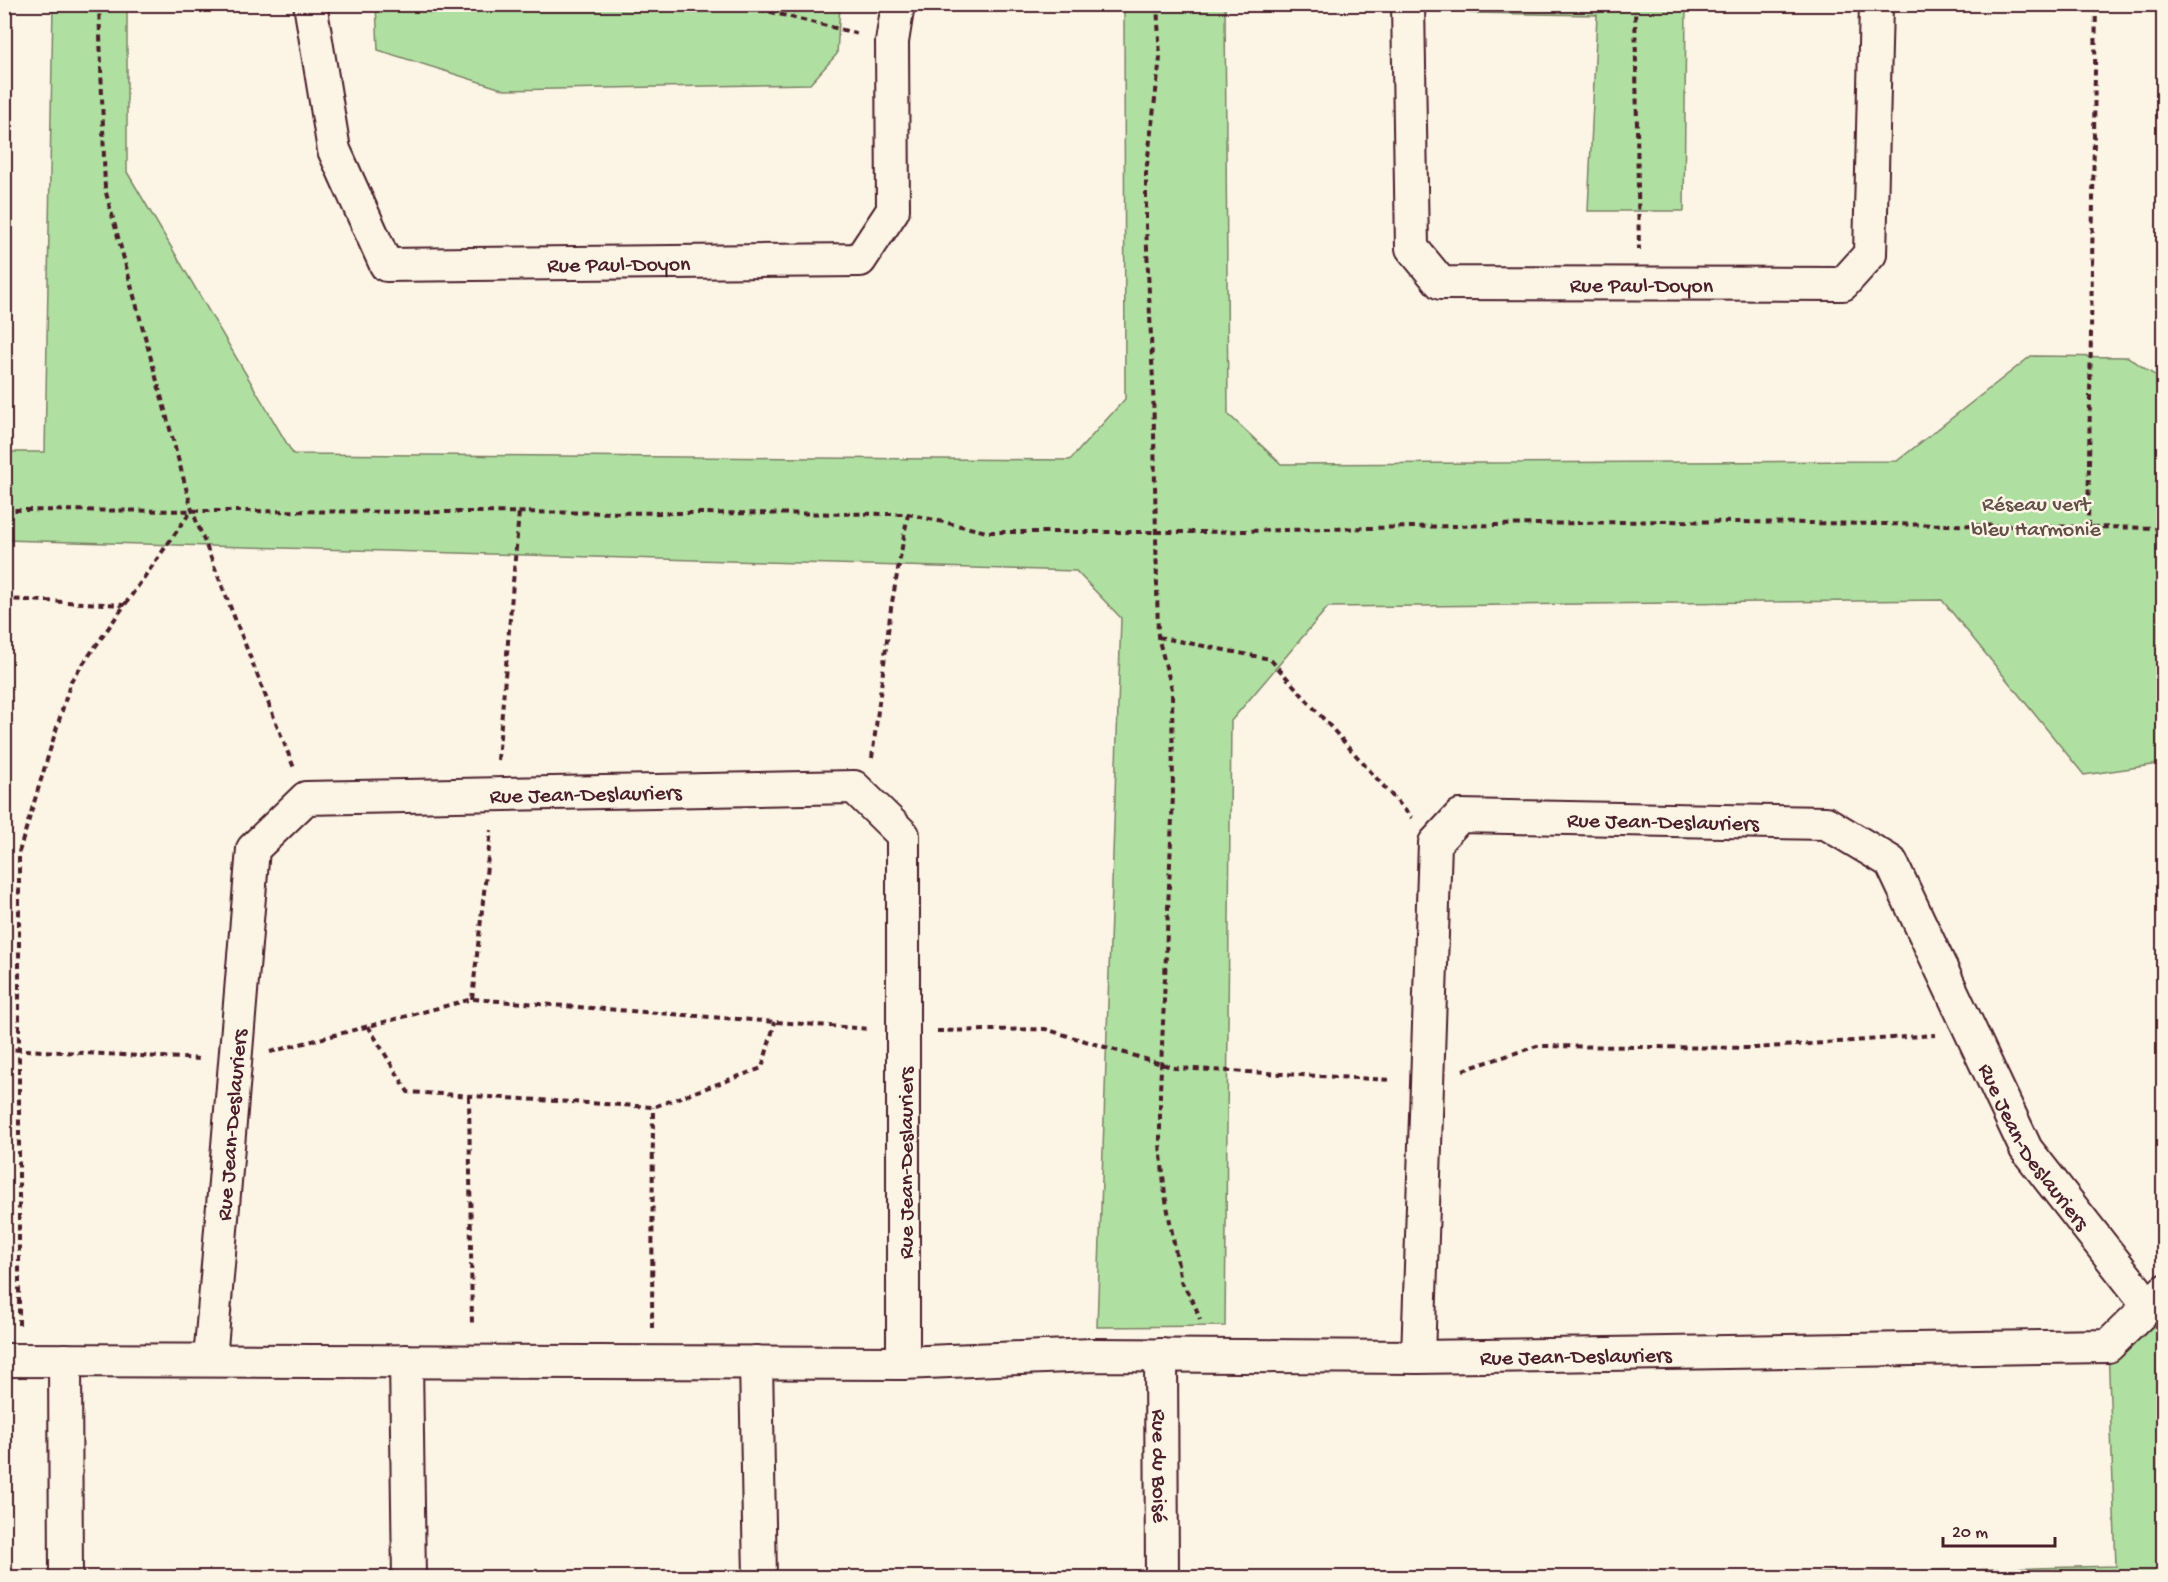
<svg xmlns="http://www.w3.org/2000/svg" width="2168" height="1582" font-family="'Gochi Hand',sans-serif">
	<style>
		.green { fill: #afe0a1; stroke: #7c8066; stroke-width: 1.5 }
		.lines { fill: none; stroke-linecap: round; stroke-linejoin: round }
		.minor-casing { stroke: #4a1f2b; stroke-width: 36 }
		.path { stroke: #4a1f2b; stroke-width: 4; stroke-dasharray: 6 4.5; stroke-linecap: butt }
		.minor { stroke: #fcf5e5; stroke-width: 32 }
		.labels { text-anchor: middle; stroke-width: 5; stroke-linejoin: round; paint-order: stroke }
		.street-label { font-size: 22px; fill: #4a1f2b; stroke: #fcf5e5 }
		.park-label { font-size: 22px; fill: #634f48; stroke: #fcf5e5 }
	</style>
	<rect width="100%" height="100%" fill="#fcf5e5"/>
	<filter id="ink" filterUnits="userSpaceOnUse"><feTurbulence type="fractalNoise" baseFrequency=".0167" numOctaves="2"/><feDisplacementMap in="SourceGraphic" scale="12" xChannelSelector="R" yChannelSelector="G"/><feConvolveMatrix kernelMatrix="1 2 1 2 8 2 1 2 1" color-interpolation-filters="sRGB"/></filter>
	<g filter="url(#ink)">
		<!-- green -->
		<path class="green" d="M 1472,4 L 1686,5 L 1684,211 L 1588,211 L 1597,15 L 1471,13 Z
			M 53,5 L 127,5 L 127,172 L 293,454 L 1070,460 L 1125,399 L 1124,5 L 1225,5 L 1228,414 L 1281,464 L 1897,461 L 2031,356 L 2128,357 L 2163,381 L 2163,753 L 2159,764 L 2084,775 L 1942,600 L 1328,607 L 1231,721 L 1225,1326 L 1097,1327 L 1121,618 L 1076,571 L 5,540 L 5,452 L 45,452 Z
			M 376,5 L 376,4 L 840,5 L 837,54 L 810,84 L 505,90 L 378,50 Z
			M 2163,1291 L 2163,1577 L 1643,1578 L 2116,1566 L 2108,1346 Z"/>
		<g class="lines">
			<defs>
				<g id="minor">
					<path id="s1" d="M 310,4 L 334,150 L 386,265 L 860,260 L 893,210 L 892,42 L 898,4"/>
					<path id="s2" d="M 1408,4 L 1412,248 L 1441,283 L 1843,284 L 1870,254 L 1876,4"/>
					<path id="s3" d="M 1161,1355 L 1162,1578"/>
					<path id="s4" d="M 1418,1357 L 1435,843 L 1460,816 L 1826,823 L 1891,862 L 2026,1149 L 2149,1306"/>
					<path id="s5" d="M 4,1360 L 903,1363 L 1092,1355 L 1418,1357 L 2108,1346 L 2164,1291"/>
					<path d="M 65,1360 L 66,1578"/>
					<path id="s6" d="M 210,1360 L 253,849 L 306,798 L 854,787 L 903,835 L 903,1363"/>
					<path d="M 406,1361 L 409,1578"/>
					<path d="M 756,1362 L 760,1578"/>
				</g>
			</defs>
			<!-- minor casing -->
			<use href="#minor" class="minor-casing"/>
			<!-- path -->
			<path class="path" d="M 99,4 L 105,189 L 192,510 L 294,768
				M 739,4 L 859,34
				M 1157,4 L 1160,58 L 1146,173 L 1146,226 L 1153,382 L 1158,637 L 1172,689 L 1173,795 L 1160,1091 L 1160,1144 L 1165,1195 L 1181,1281 L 1195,1305 L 1200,1320
				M 1635,4 L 1639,250
				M 4,510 L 908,514 L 987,532 L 1203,532 L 1666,521 L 2164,528
				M 2088,527 L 2096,4
				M 4,599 L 125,605
				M 1158,637 L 1270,659 L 1412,818
				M 872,758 L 891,608 L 908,514
				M 498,760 L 519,512
				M 472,999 L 491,830
				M 368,1026 L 408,1092 L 653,1107 L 762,1068 L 775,1022
				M 937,1031 L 1045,1029 L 1175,1068 L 1392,1080
				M 4,1049 L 201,1059
				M 270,1052 L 472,999 L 870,1029
				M 1463,1070 L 1537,1046 L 1755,1048 L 1935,1035
				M 469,1096 L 472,1326
				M 19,1325 L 19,852 L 71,681 L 191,511
				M 652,1328 L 653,1107"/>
			<!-- minor -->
			<use href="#minor" class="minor"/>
		</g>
	</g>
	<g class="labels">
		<!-- street labels -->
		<g class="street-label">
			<text dy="8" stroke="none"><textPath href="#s1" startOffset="507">Rue Paul-Doyon</textPath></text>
			<text dy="8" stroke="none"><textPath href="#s2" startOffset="490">Rue Paul-Doyon</textPath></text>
			<text dy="8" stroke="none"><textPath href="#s6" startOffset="866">Rue Jean-Deslauriers</textPath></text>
			<text dy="8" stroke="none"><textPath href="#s4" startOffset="754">Rue Jean-Deslauriers</textPath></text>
			<text dy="8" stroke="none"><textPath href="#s6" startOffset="236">Rue Jean-Deslauriers</textPath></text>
			<text dy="8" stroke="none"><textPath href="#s4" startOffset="1312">Rue Jean-Deslauriers</textPath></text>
			<text transform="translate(904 1163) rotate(-90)" y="8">Rue Jean-Deslauriers</text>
			<text dy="8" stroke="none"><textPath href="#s5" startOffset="1572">Rue Jean-Deslauriers</textPath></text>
			<text dy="8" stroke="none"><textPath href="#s3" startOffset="111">Rue du Boisé</textPath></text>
		</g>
		<!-- park labels -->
		<g class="park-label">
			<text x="2036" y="510">Réseau vert<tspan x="2036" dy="25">bleu Harmonie</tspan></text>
		</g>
	</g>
	<!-- margin -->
	<rect width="2168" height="1582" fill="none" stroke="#fcf5e5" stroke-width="24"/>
	<rect x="12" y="12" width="2144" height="1558" fill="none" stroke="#4a1f2b" stroke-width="2" filter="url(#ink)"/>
	<!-- scale -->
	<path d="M1943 1537v9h112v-9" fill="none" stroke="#4a1f2b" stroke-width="3"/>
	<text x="1952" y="1537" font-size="18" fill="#4a1f2b" stroke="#fcf5e5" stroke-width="4.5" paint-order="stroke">20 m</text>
</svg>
